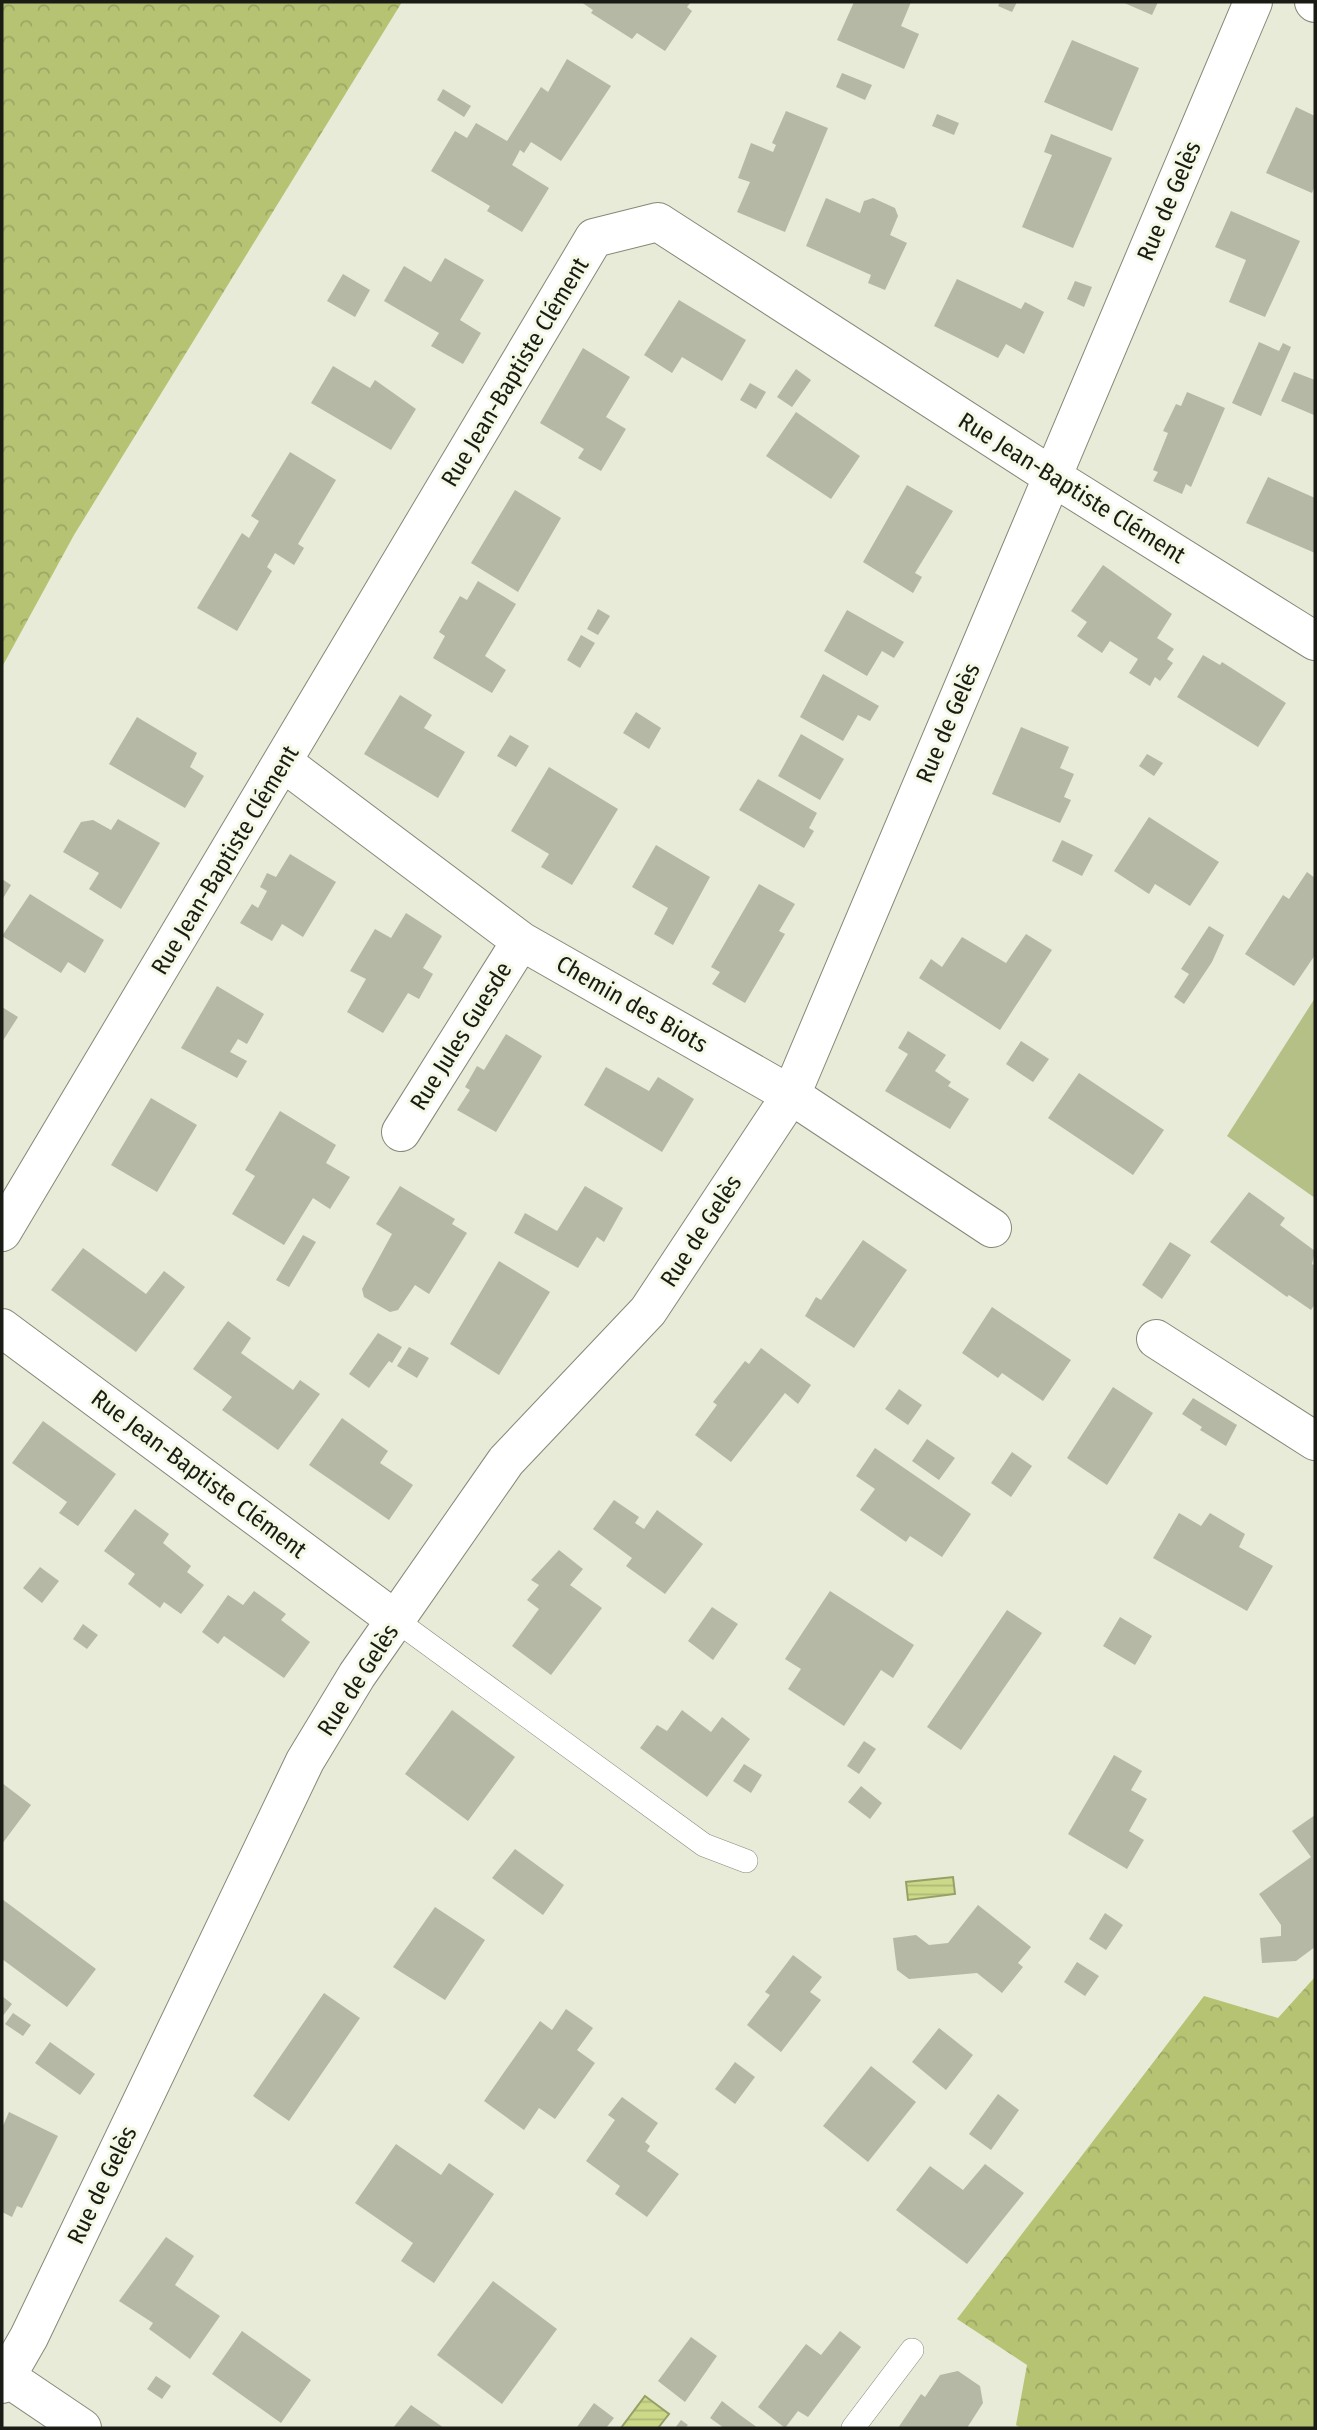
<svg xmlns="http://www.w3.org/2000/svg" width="1317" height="2430" font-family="'Fira Sans Condensed',sans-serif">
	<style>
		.green { fill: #b5c087 }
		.forest { fill: url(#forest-crowns) }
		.water { fill: url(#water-rules); stroke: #96a066; stroke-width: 2 }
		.building { fill: #b4b8a5 }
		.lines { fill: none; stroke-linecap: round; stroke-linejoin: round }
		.service-casing { stroke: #858977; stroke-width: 24 }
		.minor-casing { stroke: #858977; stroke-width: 40 }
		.service { stroke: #fff; stroke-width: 23 }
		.minor { stroke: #fff; stroke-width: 38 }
		.labels { text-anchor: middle; stroke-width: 6; stroke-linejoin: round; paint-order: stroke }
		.street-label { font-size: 24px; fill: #1a1b14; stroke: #f4f9e5 }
	</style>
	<defs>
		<pattern id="forest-crowns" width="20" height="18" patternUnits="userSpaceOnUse" patternTransform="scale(1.75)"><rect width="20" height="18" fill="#b5c373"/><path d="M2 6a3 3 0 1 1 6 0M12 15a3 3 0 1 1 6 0" fill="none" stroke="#9ba763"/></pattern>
		<pattern id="water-rules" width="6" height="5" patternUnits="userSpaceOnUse" patternTransform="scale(1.75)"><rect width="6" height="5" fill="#cbd989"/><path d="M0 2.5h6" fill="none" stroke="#aeba75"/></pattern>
	</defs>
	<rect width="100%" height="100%" fill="#e7ebd8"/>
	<!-- green -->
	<path class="green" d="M 1315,998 L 1315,1198 L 1227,1136 Z"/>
	<!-- forest -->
	<path class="forest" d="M 2,2 L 402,2 L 74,535 L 2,667 Z
		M 1315,1977 L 1315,2428 L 1021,2428 L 1016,2425 L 1027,2365 L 957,2319 L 1204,1996 L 1278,2018 Z"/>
	<!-- water -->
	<path class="water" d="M 953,1877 L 955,1894 L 908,1900 L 906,1882 Z
		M 645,2396 L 669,2414 L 658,2428 L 621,2428 Z"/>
	<!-- building -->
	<path class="building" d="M 581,2 L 691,2 L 687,7 L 692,11 L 665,51 L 637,33 L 632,39 L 591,13 L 593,10 Z
		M 854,2 L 911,2 L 901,26 L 919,34 L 904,69 L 837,40 Z
		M 1000,2 L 1017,2 L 1012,12 L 998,6 Z
		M 1122,2 L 1158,2 L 1152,15 Z
		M 1072,40 L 1139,68 L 1112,131 L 1044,102 Z
		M 567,59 L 611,86 L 561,161 L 531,142 L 524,153 L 520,150 L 512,165 L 549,188 L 522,232 L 487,211 L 490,206 L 431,171 L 455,131 L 467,138 L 476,123 L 507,141 L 541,87 L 548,92 Z
		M 842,73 L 872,85 L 865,100 L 836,87 Z
		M 443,89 L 471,106 L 464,117 L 437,100 Z
		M 1296,107 L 1315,116 L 1315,186 L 1312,193 L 1266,173 Z
		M 786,111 L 828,128 L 785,232 L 737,212 L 750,182 L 738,178 L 751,143 L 773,152 L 776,145 L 772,143 Z
		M 937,114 L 959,123 L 954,135 L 932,126 Z
		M 1051,134 L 1112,158 L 1073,248 L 1022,227 L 1052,155 L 1044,152 Z
		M 826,198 L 860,213 L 864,201 L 873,198 L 895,208 L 898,216 L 890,235 L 907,243 L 885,290 L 868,283 L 871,275 L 806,246 Z
		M 1231,211 L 1300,241 L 1265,317 L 1229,302 L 1246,260 L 1215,247 Z
		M 445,258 L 484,280 L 460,320 L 481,333 L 463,364 L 431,346 L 439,333 L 384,301 L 404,266 L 431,282 Z
		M 343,274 L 370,290 L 355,317 L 327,301 Z
		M 957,279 L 1021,309 L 1025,302 L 1044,312 L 1024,354 L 1006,344 L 998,358 L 934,326 Z
		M 1075,281 L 1092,287 L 1084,307 L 1067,299 Z
		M 679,300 L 746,340 L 722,381 L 682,357 L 672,373 L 644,355 Z
		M 1259,342 L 1279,351 L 1283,343 L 1291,347 L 1261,416 L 1232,403 Z
		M 583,348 L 630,377 L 606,417 L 626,429 L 601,471 L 578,458 L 584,449 L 540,423 Z
		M 333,366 L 370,388 L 375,380 L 416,409 L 391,450 L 311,403 Z
		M 796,369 L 811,380 L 792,407 L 777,397 Z
		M 1294,372 L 1315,380 L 1314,415 L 1281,401 Z
		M 750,383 L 766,392 L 756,409 L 740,400 Z
		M 1187,392 L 1225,408 L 1191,487 L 1186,484 L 1182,494 L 1153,481 L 1158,472 L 1153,470 L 1168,433 L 1163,431 L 1176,404 L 1181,406 Z
		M 796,412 L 860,456 L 831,499 L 766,456 Z
		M 290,452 L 336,480 L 298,544 L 304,548 L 294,565 L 275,553 L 267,567 L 272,571 L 237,631 L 197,608 L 242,533 L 249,538 L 259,521 L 251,516 Z
		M 1268,477 L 1315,498 L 1315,553 L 1246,523 Z
		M 907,485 L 953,511 L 915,573 L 922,577 L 913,593 L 863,562 Z
		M 515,490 L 561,518 L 518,592 L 471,563 Z
		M 1103,565 L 1172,614 L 1157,638 L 1174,649 L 1167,659 L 1173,663 L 1160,681 L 1155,677 L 1150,686 L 1129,673 L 1138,659 L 1110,641 L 1102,653 L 1077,636 L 1087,622 L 1071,611 Z
		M 478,581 L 516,604 L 485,656 L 506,670 L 492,693 L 433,658 L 445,636 L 439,632 L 460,596 L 467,600 Z
		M 598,609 L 610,616 L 598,635 L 587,629 Z
		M 847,610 L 904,642 L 894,658 L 882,651 L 867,676 L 824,651 Z
		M 581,635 L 595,643 L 580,668 L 567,660 Z
		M 1203,655 L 1220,665 L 1222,662 L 1286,703 L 1258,747 L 1177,697 Z
		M 823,674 L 879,706 L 870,721 L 858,715 L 843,741 L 800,717 Z
		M 400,695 L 432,715 L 424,728 L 465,752 L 438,798 L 364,754 Z
		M 636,712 L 661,728 L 649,749 L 623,733 Z
		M 137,717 L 197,753 L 190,767 L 204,776 L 185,808 L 109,764 Z
		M 1021,727 L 1069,747 L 1060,768 L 1074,774 L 1064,797 L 1071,800 L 1060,823 L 992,794 Z
		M 801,734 L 844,759 L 820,800 L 778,776 Z
		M 510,735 L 529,746 L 516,767 L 497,756 Z
		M 1147,754 L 1163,763 L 1154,776 L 1139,766 Z
		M 549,767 L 618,809 L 572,885 L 541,867 L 549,854 L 511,831 Z
		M 758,779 L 817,813 L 809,828 L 814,831 L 804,848 L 739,810 Z
		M 1149,817 L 1219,862 L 1190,906 L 1155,884 L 1149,894 L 1114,871 Z
		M 118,819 L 160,843 L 121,909 L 89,889 L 99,873 L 63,852 L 81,822 L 93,820 L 111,830 Z
		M 1062,840 L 1093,855 L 1082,876 L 1052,861 Z
		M 656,845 L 710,877 L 673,945 L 654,934 L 668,908 L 632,887 Z
		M 290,854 L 336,882 L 303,937 L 282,924 L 272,941 L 240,923 L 252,904 L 258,908 L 267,891 L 260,887 L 267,873 L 276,877 Z
		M 1307,872 L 1315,878 L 1315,955 L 1294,986 L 1245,954 L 1283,895 L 1289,899 Z
		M 2,879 L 11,885 L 2,900 Z
		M 759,884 L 795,904 L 779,931 L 785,934 L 745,1003 L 712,984 L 720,972 L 711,967 Z
		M 30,894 L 104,940 L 85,973 L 68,962 L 61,973 L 2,936 Z
		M 406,913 L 442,936 L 423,968 L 433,974 L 419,999 L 408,993 L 383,1033 L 347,1012 L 366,979 L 350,971 L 375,929 L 391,938 Z
		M 1209,926 L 1224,935 L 1212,962 L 1184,1004 L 1174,997 L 1189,974 L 1181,969 Z
		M 1026,934 L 1052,950 L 1000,1030 L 919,978 L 931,959 L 942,967 L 962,937 L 1006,963 Z
		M 217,986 L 264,1014 L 247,1044 L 238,1039 L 230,1052 L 247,1061 L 237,1078 L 181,1048 Z
		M 2,1007 L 18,1017 L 2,1042 Z
		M 908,1031 L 946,1055 L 935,1071 L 951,1082 L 948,1086 L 969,1099 L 950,1129 L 885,1091 L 908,1054 L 898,1048 Z
		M 506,1034 L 542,1056 L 496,1132 L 457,1110 L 470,1090 L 465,1087 L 477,1066 L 484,1070 Z
		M 1021,1041 L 1049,1059 L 1033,1082 L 1006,1064 Z
		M 606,1067 L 649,1091 L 658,1077 L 694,1099 L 662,1152 L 584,1105 Z
		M 1079,1073 L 1164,1130 L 1133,1175 L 1048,1118 Z
		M 151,1098 L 197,1125 L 157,1192 L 111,1165 Z
		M 280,1111 L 336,1145 L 326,1163 L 350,1177 L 330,1209 L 313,1198 L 284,1245 L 232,1214 L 255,1176 L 245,1170 Z
		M 400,1186 L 455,1219 L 452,1224 L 467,1233 L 429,1294 L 415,1285 L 398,1310 L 390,1312 L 364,1297 L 362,1289 L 392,1234 L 376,1224 Z
		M 585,1186 L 623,1208 L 604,1242 L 597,1237 L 578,1268 L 514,1233 L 525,1213 L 557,1231 Z
		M 1249,1192 L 1285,1218 L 1280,1225 L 1315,1251 L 1312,1264 L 1315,1266 L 1315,1304 L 1311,1310 L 1289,1295 L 1287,1297 L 1210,1242 Z
		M 303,1235 L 316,1242 L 289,1287 L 276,1280 Z
		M 863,1240 L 907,1270 L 854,1348 L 805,1316 L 816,1297 L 821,1300 Z
		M 1170,1242 L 1191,1255 L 1162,1299 L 1142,1285 Z
		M 83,1248 L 146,1294 L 164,1271 L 185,1287 L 136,1352 L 51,1290 Z
		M 499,1261 L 550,1292 L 499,1375 L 450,1344 Z
		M 992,1307 L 1071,1360 L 1043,1401 L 1002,1373 L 998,1378 L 962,1353 Z
		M 228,1321 L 251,1338 L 241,1353 L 293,1390 L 300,1380 L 320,1394 L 278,1450 L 222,1410 L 232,1397 L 193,1369 Z
		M 378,1333 L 402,1347 L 392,1363 L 389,1361 L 369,1388 L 349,1374 Z
		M 409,1347 L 429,1358 L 417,1378 L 397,1366 Z
		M 761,1348 L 811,1385 L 798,1404 L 785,1393 L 731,1462 L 695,1435 L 717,1405 L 713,1402 L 745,1361 L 749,1364 Z
		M 1113,1387 L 1153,1413 L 1107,1485 L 1067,1458 Z
		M 899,1389 L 922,1405 L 908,1425 L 885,1409 Z
		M 1193,1398 L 1237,1425 L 1226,1446 L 1200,1430 L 1202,1427 L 1182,1414 Z
		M 342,1418 L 388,1451 L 380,1463 L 413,1485 L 389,1520 L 309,1465 Z
		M 43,1421 L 116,1474 L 78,1526 L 59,1513 L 67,1502 L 12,1463 Z
		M 927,1439 L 955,1458 L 939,1480 L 912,1461 Z
		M 875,1448 L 971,1514 L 942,1557 L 910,1536 L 906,1542 L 860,1510 L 875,1489 L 856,1476 Z
		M 1012,1452 L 1032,1466 L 1011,1497 L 991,1483 Z
		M 614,1500 L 639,1517 L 635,1523 L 644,1529 L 657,1510 L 703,1544 L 665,1594 L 626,1566 L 632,1558 L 593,1529 Z
		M 135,1509 L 169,1534 L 163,1543 L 191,1566 L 187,1572 L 204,1585 L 181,1614 L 164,1602 L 160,1608 L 128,1584 L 135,1574 L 104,1551 Z
		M 1179,1513 L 1201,1526 L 1210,1513 L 1245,1534 L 1239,1547 L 1273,1566 L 1247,1611 L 1153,1558 Z
		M 559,1550 L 583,1569 L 570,1585 L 602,1608 L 551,1675 L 512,1646 L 539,1609 L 527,1600 L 539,1585 L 531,1580 Z
		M 40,1567 L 59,1581 L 42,1603 L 23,1588 Z
		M 254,1591 L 286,1614 L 281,1620 L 310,1642 L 284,1678 L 224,1636 L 218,1644 L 202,1632 L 228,1595 L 243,1605 Z
		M 830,1591 L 914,1645 L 893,1678 L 881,1670 L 844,1726 L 788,1689 L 801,1669 L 785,1659 Z
		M 712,1607 L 738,1624 L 713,1660 L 688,1641 Z
		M 1007,1610 L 1042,1633 L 961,1750 L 927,1727 Z
		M 1120,1617 L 1152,1636 L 1135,1665 L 1103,1646 Z
		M 83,1624 L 98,1635 L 87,1649 L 73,1639 Z
		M 452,1710 L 515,1757 L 468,1821 L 405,1774 Z
		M 682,1710 L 711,1732 L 722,1717 L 750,1739 L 707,1797 L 640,1748 L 657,1725 L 667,1731 Z
		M 864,1741 L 876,1749 L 859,1774 L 847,1766 Z
		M 1114,1755 L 1142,1771 L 1131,1790 L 1147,1799 L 1129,1831 L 1144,1840 L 1127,1869 L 1068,1834 Z
		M 744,1764 L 762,1775 L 751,1793 L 733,1781 Z
		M 2,1783 L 31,1805 L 2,1844 Z
		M 861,1786 L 882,1803 L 870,1819 L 848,1802 Z
		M 1315,1815 L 1315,1947 L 1296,1961 L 1262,1963 L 1260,1938 L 1281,1936 L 1281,1925 L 1259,1894 L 1311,1857 L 1292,1831 Z
		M 515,1849 L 564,1885 L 543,1915 L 492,1878 Z
		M 2,1899 L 96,1969 L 67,2007 L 2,1959 Z
		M 978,1905 L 1031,1947 L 1018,1963 L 1023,1967 L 1002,1993 L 977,1973 L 909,1979 L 897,1970 L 893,1938 L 916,1935 L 929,1945 L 948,1943 Z
		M 435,1907 L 485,1940 L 445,2000 L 393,1967 Z
		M 1105,1913 L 1123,1925 L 1106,1950 L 1089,1939 Z
		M 793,1955 L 822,1977 L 810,1992 L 821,2000 L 781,2052 L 747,2025 L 770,1995 L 765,1992 Z
		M 1077,1962 L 1099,1976 L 1085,1996 L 1064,1982 Z
		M 324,1993 L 360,2018 L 289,2121 L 253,2096 Z
		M 2,1996 L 12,2004 L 2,2017 Z
		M 566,2009 L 593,2028 L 577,2050 L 595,2063 L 555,2119 L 539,2108 L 524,2130 L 484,2101 L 540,2021 L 552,2030 Z
		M 13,2013 L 31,2025 L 23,2036 L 5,2024 Z
		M 939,2028 L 973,2055 L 946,2090 L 912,2062 Z
		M 50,2042 L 95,2074 L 80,2095 L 35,2063 Z
		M 735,2062 L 755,2077 L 735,2104 L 715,2089 Z
		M 871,2066 L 916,2102 L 868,2162 L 823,2126 Z
		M 998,2094 L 1019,2110 L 991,2150 L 969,2134 Z
		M 622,2097 L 658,2123 L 645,2142 L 650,2146 L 647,2151 L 679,2174 L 647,2217 L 615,2194 L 620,2186 L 586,2161 L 615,2120 L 608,2115 Z
		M 9,2112 L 58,2136 L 22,2208 L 17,2206 L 12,2217 L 2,2212 L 2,2128 Z
		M 396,2144 L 441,2175 L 449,2163 L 494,2194 L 434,2283 L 401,2261 L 413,2243 L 355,2203 Z
		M 985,2164 L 1024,2193 L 967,2264 L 896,2210 L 930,2166 L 963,2190 Z
		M 166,2237 L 194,2256 L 175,2285 L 220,2316 L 190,2359 L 149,2329 L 153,2323 L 119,2301 Z
		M 493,2281 L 557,2329 L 502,2404 L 437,2355 Z
		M 242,2331 L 311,2380 L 281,2423 L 212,2374 Z
		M 840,2331 L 861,2347 L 808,2417 L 798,2411 L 785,2428 L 758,2407 L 806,2344 L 821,2355 Z
		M 691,2337 L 717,2356 L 685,2402 L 658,2381 Z
		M 958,2371 L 980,2386 L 983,2403 L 967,2428 L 898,2428 L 921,2394 L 925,2397 L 940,2375 Z
		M 156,2376 L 171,2386 L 162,2399 L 147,2389 Z
		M 722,2401 L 740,2415 L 758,2428 L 724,2428 L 710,2418 Z
		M 594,2403 L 614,2418 L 606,2428 L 579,2428 L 577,2427 Z
		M 411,2405 L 444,2428 L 393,2428 Z
		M 681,2420 L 688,2425 L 685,2428 L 675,2428 Z"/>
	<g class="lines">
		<defs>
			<path id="service" d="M 397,1621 L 704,1845 L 746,1861
				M 853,2428 L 912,2350"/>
			<path id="minor" d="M 1314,2 L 1315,3
				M 284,763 L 521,941 L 791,1095 L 992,1228
				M 401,1132 L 521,941
				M 2,1232 L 594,238 L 658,222 L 1053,477 L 1315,641
				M 2,1328 L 397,1621
				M 1156,1339 L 1315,1441
				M 2,2374 L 82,2428
				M 2,2384 L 29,2337 L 305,1761 L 357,1675 L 506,1461 L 648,1311 L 791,1095 L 1253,2"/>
		</defs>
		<!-- service casing -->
		<use href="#service" class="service-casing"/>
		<!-- minor casing -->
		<use href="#minor" class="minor-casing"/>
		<!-- service -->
		<use href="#service" class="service"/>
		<!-- minor -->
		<use href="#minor" class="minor"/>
	</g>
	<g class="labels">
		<!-- street labels -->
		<g class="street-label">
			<text transform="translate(1169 201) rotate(-67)" y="8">Rue de Gelès</text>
			<text transform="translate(515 372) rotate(-59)" y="8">Rue Jean-Baptiste Clément</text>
			<text transform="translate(1072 488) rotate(32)" y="8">Rue Jean-Baptiste Clément</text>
			<text transform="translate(948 723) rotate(-67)" y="8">Rue de Gelès</text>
			<text transform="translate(225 860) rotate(-59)" y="8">Rue Jean-Baptiste Clément</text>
			<text transform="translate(632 1004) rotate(30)" y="8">Chemin des Biots</text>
			<text transform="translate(461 1036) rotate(-58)" y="8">Rue Jules Guesde</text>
			<text transform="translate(701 1231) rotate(-57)" y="8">Rue de Gelès</text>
			<text transform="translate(199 1474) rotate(37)" y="8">Rue Jean-Baptiste Clément</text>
			<text transform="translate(358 1680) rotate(-57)" y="8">Rue de Gelès</text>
			<text transform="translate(102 2185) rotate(-64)" y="8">Rue de Gelès</text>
		</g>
	</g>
	<!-- border -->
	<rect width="1317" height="2430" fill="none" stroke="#1a1b14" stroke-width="7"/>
</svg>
